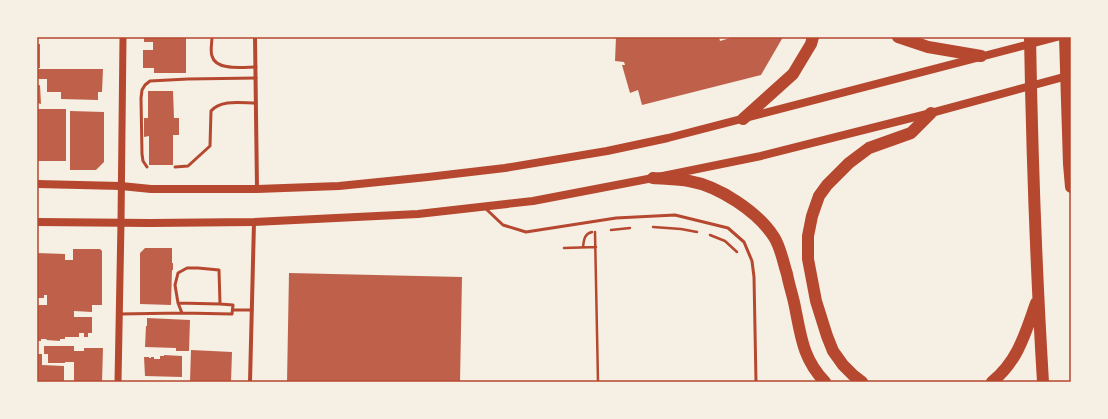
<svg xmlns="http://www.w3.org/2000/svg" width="1108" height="419" font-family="'Roboto Condensed',sans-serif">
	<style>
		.building { fill: #bf614a }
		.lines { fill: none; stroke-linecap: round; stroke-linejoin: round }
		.path { stroke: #b5482f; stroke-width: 2.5 }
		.service { stroke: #b5482f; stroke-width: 3 }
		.minor { stroke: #b5482f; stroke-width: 4 }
		.tertiary { stroke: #b5482f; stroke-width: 7 }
		.secondary { stroke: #b5482f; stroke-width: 8 }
		.motorway { stroke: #b5482f; stroke-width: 12 }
		.neatline { fill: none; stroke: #b5482f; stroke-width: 1.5 }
	</style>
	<rect width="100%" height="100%" fill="#f6efe4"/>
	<!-- building -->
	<path class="building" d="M 144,37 L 186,37 L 186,73 L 154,73 L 154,68 L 143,68 L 143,50 L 153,50 L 153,42 L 144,42 Z
		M 616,37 L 719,37 L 720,41 L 730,38 L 731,37 L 783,37 L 761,75 L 642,105 L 638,90 L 630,93 L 622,65 L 625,65 L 624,62 L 615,61 Z
		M 37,44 L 40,44 L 40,68 L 37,68 Z
		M 38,69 L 103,69 L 102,92 L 98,92 L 98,100 L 61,99 L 61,92 L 47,92 L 47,79 L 38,79 Z
		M 40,85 L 41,104 L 37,103 L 37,86 Z
		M 148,91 L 173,91 L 174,118 L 179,118 L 179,135 L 173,135 L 173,165 L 149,165 L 149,136 L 144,137 L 144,118 L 148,118 Z
		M 37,109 L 66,109 L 66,161 L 37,161 Z
		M 70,111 L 104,112 L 104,162 L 96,170 L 70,170 Z
		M 145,248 L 172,248 L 172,263 L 173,263 L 173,270 L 172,270 L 171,305 L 140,304 L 140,253 Z
		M 73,249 L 100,249 L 102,251 L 102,305 L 92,305 L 92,312 L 74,311 L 74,317 L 92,317 L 92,333 L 88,333 L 88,337 L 84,337 L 84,333 L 79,333 L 79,337 L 65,337 L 65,339 L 60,339 L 60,341 L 46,340 L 47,339 L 41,339 L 41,341 L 37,341 L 37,305 L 47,305 L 47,295 L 44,295 L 44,298 L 37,298 L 37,253 L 65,254 L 65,260 L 73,260 Z
		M 289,273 L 462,277 L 460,382 L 287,382 Z
		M 147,318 L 190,320 L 189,351 L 176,351 L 176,348 L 145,347 L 146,326 L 147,326 Z
		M 44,346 L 74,346 L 74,351 L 84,351 L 84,348 L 103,348 L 102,382 L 74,382 L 74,362 L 65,362 L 65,363 L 48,363 L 48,354 L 44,354 Z
		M 191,350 L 232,352 L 231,382 L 190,382 Z
		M 37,354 L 42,354 L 42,365 L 64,366 L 64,382 L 37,382 Z
		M 164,355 L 182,356 L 182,377 L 145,376 L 144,357 L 149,357 L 149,358 L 151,358 L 151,357 L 154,357 L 154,359 L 160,359 L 160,356 L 164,356 Z"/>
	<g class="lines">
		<!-- path -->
		<path class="path" d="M 653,227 L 681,229 L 697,232
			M 611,230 L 630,228
			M 595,232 L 598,382
			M 710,235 L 725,241 L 737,252
			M 583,247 C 584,240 584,234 592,232
			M 564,248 L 596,247"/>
		<!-- service -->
		<path class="service" d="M 212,37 C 212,43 210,51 212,56 C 216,71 243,67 256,67
			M 147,167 L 143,161 L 142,154 L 141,98 L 142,90 L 145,85 L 150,81 L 188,79 L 256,78
			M 175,167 L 188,166 L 210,146 L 211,111 C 221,99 242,103 256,103
			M 485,208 L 503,225 L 526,232 L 616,218 L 675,215 L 728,228 L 744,242 L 752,261 L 754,277 L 756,382
			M 178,303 L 220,304
			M 233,310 L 252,310
			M 119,314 L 182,313 L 232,314 L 233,305 L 220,304 L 219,270 L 198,268 L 187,268 L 178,273 L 175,285 L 178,303 L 182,313"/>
		<!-- minor -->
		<path class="minor" d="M 255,37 L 257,189
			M 250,382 L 254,222"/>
		<!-- tertiary -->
		<path class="tertiary" d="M 118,382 L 121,222 L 123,37"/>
		<!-- secondary -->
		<path class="secondary" d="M 37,184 L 121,186 L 151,189 L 257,189 L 339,186 L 428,177 L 505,168 L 607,151 L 668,138 L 1057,37
			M 37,222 L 150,223 L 254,222 L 418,214 L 533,201 L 653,178 L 761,156 L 931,113 L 1071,75"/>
		<!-- motorway -->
		<path class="motorway" d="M 898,37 L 928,47 L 981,56
			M 1030,37 C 1032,152 1036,267 1043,382
			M 1065,37 L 1069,164 L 1071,187
			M 743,119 L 793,74 L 811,44 L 813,37
			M 653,178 C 665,179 678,179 689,181 C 719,186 758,212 774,237 C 781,248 783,262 787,274 C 789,285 793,296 795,307 C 801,337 803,359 825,382
			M 862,382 L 853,375 L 843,365 L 833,351 L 827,336 L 816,301 L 808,259 L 808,236 L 812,216 L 819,196 L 827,185 L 849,163 L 869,148 L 911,133 L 931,113
			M 992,382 C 1018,361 1025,334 1036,303"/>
	</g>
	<!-- border -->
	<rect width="1108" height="419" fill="none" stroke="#f6efe4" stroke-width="76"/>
	<rect x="38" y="38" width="1032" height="343" class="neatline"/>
</svg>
